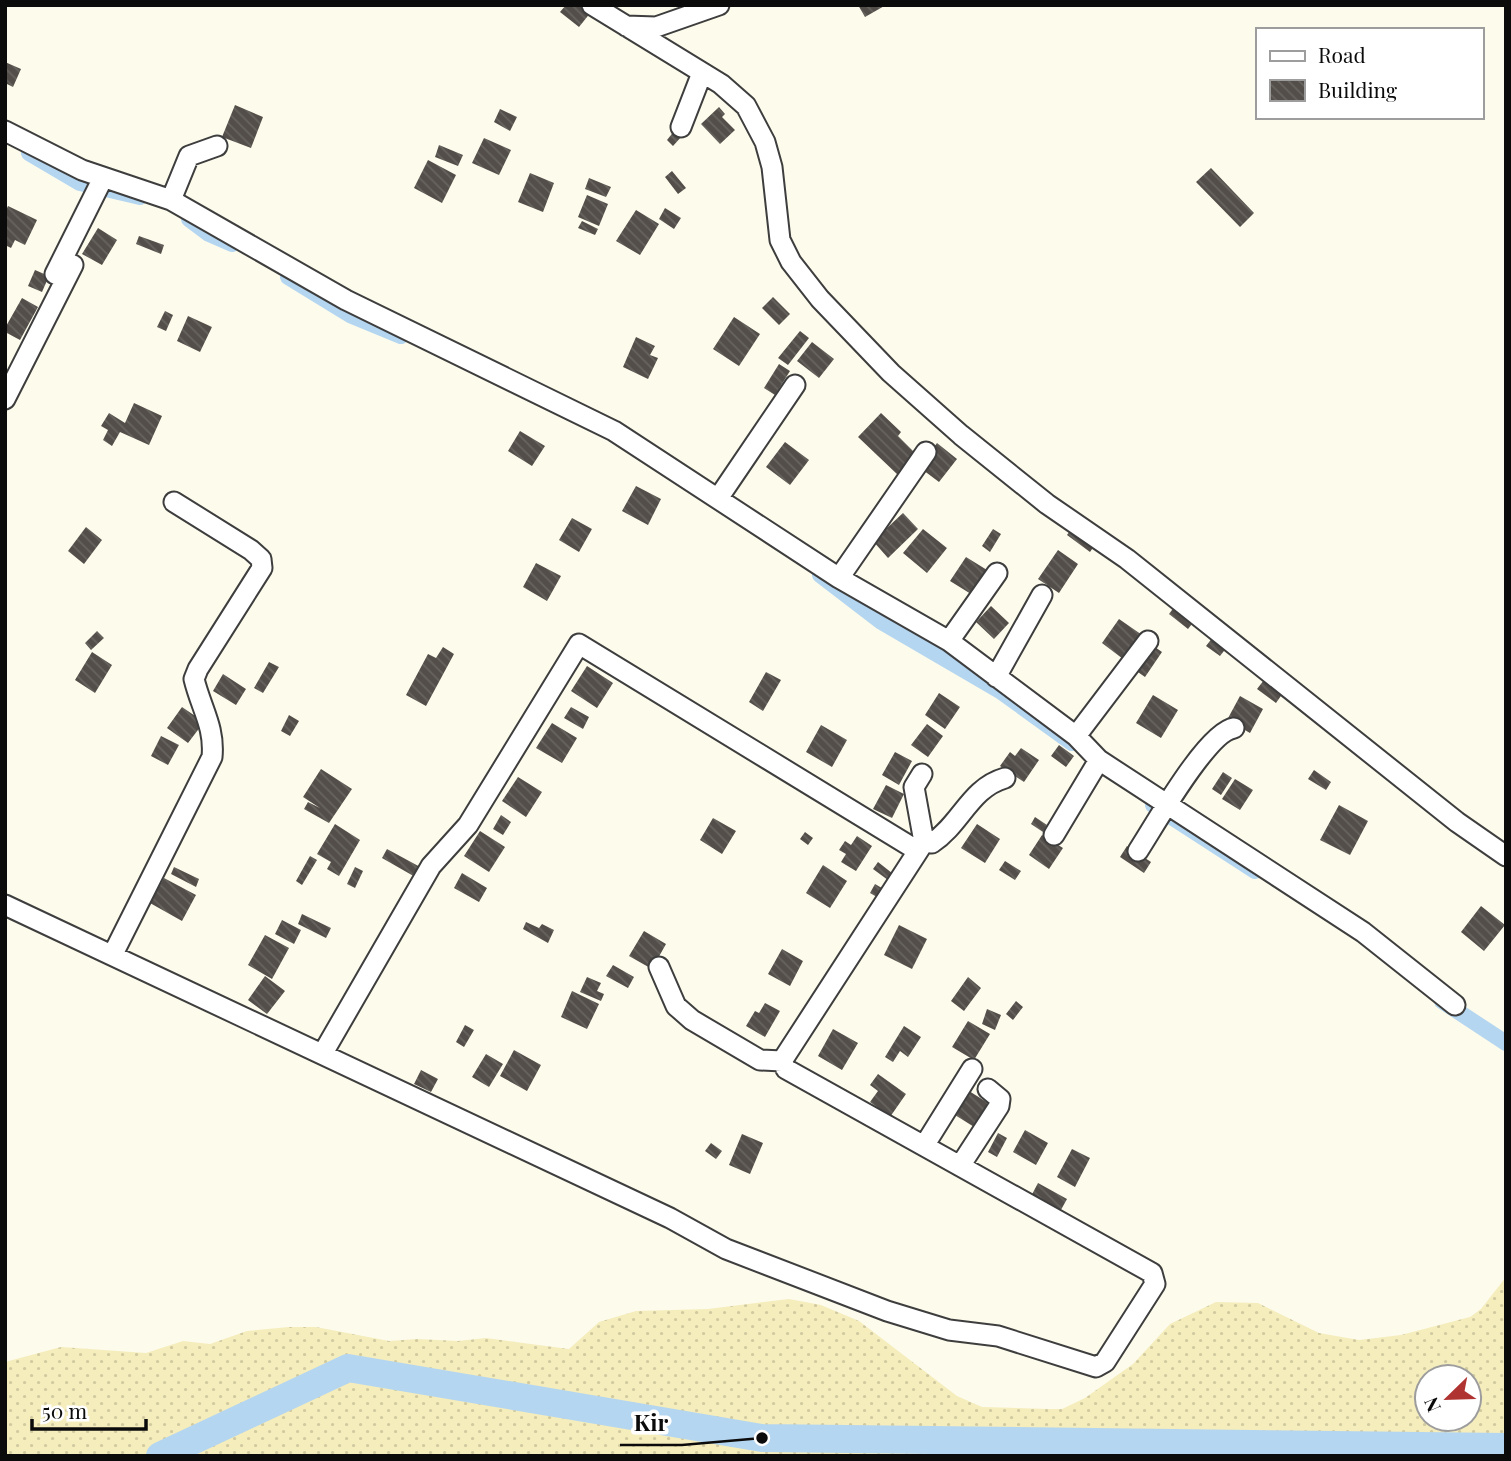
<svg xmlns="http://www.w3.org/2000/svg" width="1511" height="1461" font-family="'Playfair Display',serif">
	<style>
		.sand { fill: url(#sand-dots); fill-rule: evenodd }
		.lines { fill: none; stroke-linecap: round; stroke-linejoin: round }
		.canal { stroke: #b5d6f0; stroke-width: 16 }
		.river { stroke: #b5d6f0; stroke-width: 28 }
		.building { fill: url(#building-back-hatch) }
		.minor-casing { stroke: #3e3e3e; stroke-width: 23 }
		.minor { stroke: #fff; stroke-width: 19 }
		.leader { fill: none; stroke: #0b0b0b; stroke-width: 2.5 }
		.callout-dot { fill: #0b0b0b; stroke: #fff; stroke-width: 2.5 }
		.callout-label { font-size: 23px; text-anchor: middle; font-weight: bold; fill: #0b0b0b; stroke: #fff; stroke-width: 7; stroke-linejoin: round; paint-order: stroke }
	</style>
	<defs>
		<pattern id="sand-dots" width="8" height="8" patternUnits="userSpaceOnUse" patternTransform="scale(1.75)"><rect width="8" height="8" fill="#f5edbc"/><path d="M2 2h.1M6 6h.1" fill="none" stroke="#d1caa0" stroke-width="1.8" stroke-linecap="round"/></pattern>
		<pattern id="building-back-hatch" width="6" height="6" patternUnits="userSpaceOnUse" patternTransform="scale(1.75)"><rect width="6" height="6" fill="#534e49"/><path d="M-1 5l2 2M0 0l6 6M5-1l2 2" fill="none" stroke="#67635f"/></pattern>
	</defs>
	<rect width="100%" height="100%" fill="#fdfbec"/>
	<!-- sand -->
	<path class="sand" d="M 1506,1277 L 1506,1456 L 5,1456 L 5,1362 L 61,1347 L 146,1353 L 183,1341 L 210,1344 L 247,1331 L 289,1327 L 316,1327 L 389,1341 L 417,1339 L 458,1341 L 486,1338 L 569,1349 L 599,1322 L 636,1311 L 708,1309 L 789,1299 L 821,1305 L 859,1321 L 957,1396 L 982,1407 L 1049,1409 L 1062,1409 L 1085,1398 L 1133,1364 L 1170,1324 L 1216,1302 L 1258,1303 L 1319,1333 L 1359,1340 L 1401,1335 L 1470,1317 L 1481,1309 ZM 1427,1377 L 1469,1377 L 1469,1419 L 1427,1419 Z"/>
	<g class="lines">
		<!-- canal -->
		<path class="canal" d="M 29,153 L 80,183 L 140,197
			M 189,219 L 209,234 L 232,244
			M 288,277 L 350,315 L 401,336
			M 820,575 L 880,621 L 1000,691 L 1072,743
			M 1153,805 L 1255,871
			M 1442,1001 L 1506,1043"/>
		<!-- river -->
		<path class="river" d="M 160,1456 L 348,1368 L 762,1438 L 1506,1447"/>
	</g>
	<!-- building -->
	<path class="building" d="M 566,5 L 582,5 L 591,12 L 579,27 L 560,12 Z
		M 858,5 L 886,5 L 865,17 Z
		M 5,62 L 21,69 L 13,87 L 5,83 Z
		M 235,105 L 263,117 L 251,148 L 222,137 Z
		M 719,107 L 725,114 L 722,117 L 735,130 L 720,144 L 701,124 Z
		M 500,109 L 517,117 L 510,131 L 494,122 Z
		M 675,130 L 682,136 L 673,146 L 667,140 Z
		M 484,138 L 511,150 L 499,175 L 472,163 Z
		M 439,145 L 463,155 L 458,166 L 435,157 Z
		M 428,160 L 456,175 L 442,203 L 414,188 Z
		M 1211,168 L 1254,213 L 1240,227 L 1196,182 Z
		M 672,171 L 686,188 L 678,194 L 665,177 Z
		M 530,173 L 554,183 L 543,212 L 518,202 Z
		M 589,178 L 611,187 L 606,197 L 585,189 Z
		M 587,195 L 608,204 L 599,226 L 578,217 Z
		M 8,206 L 37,220 L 25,245 L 15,240 L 11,248 L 5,245 L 5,212 Z
		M 665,208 L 681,218 L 674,229 L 659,219 Z
		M 636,210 L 659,224 L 640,255 L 616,241 Z
		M 582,221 L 598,229 L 595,235 L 578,228 Z
		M 98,228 L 117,240 L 102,265 L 82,254 Z
		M 139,236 L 164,245 L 161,254 L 136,244 Z
		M 35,270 L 49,276 L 42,292 L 28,286 Z
		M 773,297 L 790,314 L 779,325 L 762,308 Z
		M 22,298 L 38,307 L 20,340 L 5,332 L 5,328 Z
		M 165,311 L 173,315 L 166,331 L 157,327 Z
		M 188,316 L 212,327 L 200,352 L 177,341 Z
		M 734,317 L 760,334 L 739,366 L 713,349 Z
		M 800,331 L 809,338 L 788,365 L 778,358 Z
		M 636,337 L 655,346 L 650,355 L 658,358 L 648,379 L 623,367 Z
		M 812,342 L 834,359 L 819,378 L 797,361 Z
		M 779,364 L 790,371 L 775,395 L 764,388 Z
		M 134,403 L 162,416 L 149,445 L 120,432 L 112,446 L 103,440 L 108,430 L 101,426 L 109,413 L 125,423 Z
		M 881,413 L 901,432 L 898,436 L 917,455 L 898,475 L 858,437 Z
		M 520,431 L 545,446 L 532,466 L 508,451 Z
		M 785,442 L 809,460 L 790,485 L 766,467 Z
		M 937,443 L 957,459 L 939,482 L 919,467 Z
		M 636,486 L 661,499 L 648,525 L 622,511 Z
		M 903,513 L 918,529 L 888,558 L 873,541 Z
		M 572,518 L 592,529 L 579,552 L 559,540 Z
		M 1074,525 L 1097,542 L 1090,552 L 1067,535 Z
		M 86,527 L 102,540 L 84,564 L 68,551 Z
		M 923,529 L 947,548 L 927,573 L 903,553 Z
		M 993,529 L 1001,534 L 990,552 L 982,546 Z
		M 1058,550 L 1078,564 L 1059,593 L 1038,579 Z
		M 966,557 L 987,570 L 971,594 L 950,581 Z
		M 536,563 L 561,576 L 547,601 L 523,587 Z
		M 991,606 L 1009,623 L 994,639 L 976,622 Z
		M 1175,606 L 1195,620 L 1188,629 L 1169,614 Z
		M 1119,619 L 1145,637 L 1127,662 L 1102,643 Z
		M 97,631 L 104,638 L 91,650 L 85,643 Z
		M 1213,637 L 1227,647 L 1220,656 L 1206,646 Z
		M 1152,645 L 1162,652 L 1145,677 L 1135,670 Z
		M 443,647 L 454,654 L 426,706 L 406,695 L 428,654 L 436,658 Z
		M 92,652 L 112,665 L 95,693 L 75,680 Z
		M 269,662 L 279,667 L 263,693 L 254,688 Z
		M 587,666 L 613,683 L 597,708 L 571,691 Z
		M 766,672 L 781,680 L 763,711 L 749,702 Z
		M 223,674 L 246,689 L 236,705 L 213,691 Z
		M 1264,680 L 1283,693 L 1276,703 L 1257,689 Z
		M 939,693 L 960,707 L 945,729 L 925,715 Z
		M 1153,695 L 1178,710 L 1161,738 L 1136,723 Z
		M 1240,696 L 1263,709 L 1250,733 L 1227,720 Z
		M 182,707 L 204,722 L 188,743 L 167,728 Z
		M 571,707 L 589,717 L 583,729 L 564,718 Z
		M 289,715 L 299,721 L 290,736 L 281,731 Z
		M 552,723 L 577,738 L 562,763 L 536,748 Z
		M 927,724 L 943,736 L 928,757 L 911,745 Z
		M 821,725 L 847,740 L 832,767 L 806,752 Z
		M 161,736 L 179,745 L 168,765 L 151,756 Z
		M 1059,745 L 1074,756 L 1066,767 L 1051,756 Z
		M 1021,748 L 1039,760 L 1024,782 L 1000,766 L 1010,752 L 1015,756 Z
		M 895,752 L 912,761 L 899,785 L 882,775 Z
		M 321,769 L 352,789 L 329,823 L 304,809 L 308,802 L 320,808 L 303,797 Z
		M 1314,770 L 1331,782 L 1326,790 L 1308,779 Z
		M 1223,772 L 1232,778 L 1221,795 L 1212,789 Z
		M 518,777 L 542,792 L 526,817 L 502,801 Z
		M 1235,779 L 1253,790 L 1240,810 L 1222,799 Z
		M 886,785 L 904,794 L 892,818 L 873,809 Z
		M 1339,805 L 1368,821 L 1350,855 L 1320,840 Z
		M 501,815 L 511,822 L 503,835 L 493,829 Z
		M 1035,817 L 1047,825 L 1043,832 L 1031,824 Z
		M 713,818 L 736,831 L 722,854 L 700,840 Z
		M 335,824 L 360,840 L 339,876 L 327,869 L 331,862 L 317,854 Z
		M 977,824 L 1000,839 L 985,863 L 961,848 Z
		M 480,831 L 505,847 L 489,872 L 464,856 Z
		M 805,832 L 813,838 L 808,845 L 800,839 Z
		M 1042,835 L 1063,848 L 1049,869 L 1029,855 Z
		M 857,836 L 872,846 L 856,871 L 841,862 L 846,854 L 839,850 L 845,841 L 851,845 Z
		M 1127,846 L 1151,862 L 1144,873 L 1120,857 Z
		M 387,849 L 422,868 L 417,878 L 382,858 Z
		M 310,856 L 317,860 L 302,885 L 296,881 Z
		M 1005,861 L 1021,871 L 1015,880 L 999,870 Z
		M 878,862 L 897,877 L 892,883 L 873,869 Z
		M 823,865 L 847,881 L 830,908 L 806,893 Z
		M 174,867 L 199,879 L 196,887 L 171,874 Z
		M 355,867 L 363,871 L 355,888 L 347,884 Z
		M 462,873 L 487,888 L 479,902 L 454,888 Z
		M 164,878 L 196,895 L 182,921 L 150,903 Z
		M 875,884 L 887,891 L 882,900 L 870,893 Z
		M 1481,906 L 1505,925 L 1484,951 L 1461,932 Z
		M 302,914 L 331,928 L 326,938 L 298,924 Z
		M 282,920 L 301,930 L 294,944 L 275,934 Z
		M 526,922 L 539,928 L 542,924 L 554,930 L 548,943 L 523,929 Z
		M 899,925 L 927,939 L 912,969 L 884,955 Z
		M 644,931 L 666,944 L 652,969 L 629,956 Z
		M 265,935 L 289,948 L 272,979 L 248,965 Z
		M 782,949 L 803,961 L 790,986 L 768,974 Z
		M 613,965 L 634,977 L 628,988 L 606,976 Z
		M 265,976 L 285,991 L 267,1014 L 248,1000 Z
		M 587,977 L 601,983 L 597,991 L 604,994 L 601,1001 L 580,992 Z
		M 968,977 L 981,988 L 964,1011 L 951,1001 Z
		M 572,991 L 599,1004 L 587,1029 L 561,1017 Z
		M 1016,1001 L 1023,1007 L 1013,1020 L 1006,1014 Z
		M 765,1003 L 780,1011 L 765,1037 L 746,1026 L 755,1011 L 759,1013 Z
		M 987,1009 L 1001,1015 L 995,1030 L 982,1024 Z
		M 968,1021 L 990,1034 L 974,1060 L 952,1047 Z
		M 465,1025 L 474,1030 L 464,1047 L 456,1042 Z
		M 904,1026 L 921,1037 L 908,1057 L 900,1051 L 893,1062 L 885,1057 Z
		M 833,1029 L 858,1043 L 842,1070 L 818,1056 Z
		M 514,1050 L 541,1065 L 527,1091 L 500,1076 Z
		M 486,1054 L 503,1064 L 489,1087 L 472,1077 Z
		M 421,1070 L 438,1079 L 431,1092 L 414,1084 Z
		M 878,1074 L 906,1094 L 890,1117 L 870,1102 L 878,1091 L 870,1085 Z
		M 969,1091 L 993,1106 L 979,1130 L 955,1115 Z
		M 1025,1130 L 1048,1143 L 1036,1165 L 1013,1152 Z
		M 998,1133 L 1007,1138 L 997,1157 L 988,1152 Z
		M 742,1134 L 763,1143 L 750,1174 L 729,1165 Z
		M 711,1143 L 722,1151 L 716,1159 L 705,1151 Z
		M 1072,1149 L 1090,1158 L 1075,1187 L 1057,1177 Z
		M 1038,1183 L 1067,1199 L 1057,1217 L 1028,1202 Z"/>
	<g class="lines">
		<defs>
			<path id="minor" d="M 592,5 L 721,84 L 746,106 L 765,142 L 772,167 L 780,240 L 791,262 L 820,299 L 891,373 L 961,435 L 1047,504 L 1127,559 L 1457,822 L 1506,856
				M 626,26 L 656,27 L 719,5
				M 681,127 L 702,73
				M 5,131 L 82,170 L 171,200 L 346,300 L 614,431 L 839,578 L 949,641 L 1076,736 L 1099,760 L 1363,932 L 1455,1005
				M 171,200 L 189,156 L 217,146
				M 55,274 L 103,178
				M 5,399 L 73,265
				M 719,497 L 795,385
				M 839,578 L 926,452
				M 949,641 L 997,573
				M 996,677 L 1042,595
				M 1076,736 L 1148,641
				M 1054,835 L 1099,760
				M 924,842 L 932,843 C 961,824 970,788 1005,778
				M 1138,851 C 1155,825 1207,732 1234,728
				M 5,905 L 670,1218 L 726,1249 L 887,1311 L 949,1330 L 998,1336 L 1096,1367 L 1105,1362 L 1155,1284 L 1152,1273 L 786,1069 L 782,1061 L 924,842 L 914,787 L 922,774
				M 113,954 L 212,757 C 215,727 201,708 194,679 L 198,669 L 262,568 L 261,559 L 251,550 L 174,502
				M 659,967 L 676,1006 L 692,1020 L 760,1060 L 782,1061
				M 323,1053 L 431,866 L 468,825 L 579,644 L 918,851
				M 924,1146 L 972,1069
				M 960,1166 L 999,1106 L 1000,1099 L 988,1089"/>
		</defs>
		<!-- minor casing -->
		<use href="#minor" class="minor-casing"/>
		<!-- minor -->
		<use href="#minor" class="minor"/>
	</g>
	<!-- callouts -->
	<path class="leader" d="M762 1438L682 1445H620"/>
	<circle class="callout-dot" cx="762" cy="1438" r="7"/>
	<g class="callout-label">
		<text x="651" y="1431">Kir</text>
	</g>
	<!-- border -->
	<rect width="1511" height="1461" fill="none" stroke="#0b0b0b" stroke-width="14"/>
	<!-- legend -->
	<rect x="1256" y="28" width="228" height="91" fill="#ffffff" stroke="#9d9d9d" stroke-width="2"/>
	<rect x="1270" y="51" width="35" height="10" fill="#ffffff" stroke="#9d9d9d" stroke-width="2"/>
	<text x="1318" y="63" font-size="21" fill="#0b0b0b">Road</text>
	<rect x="1270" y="80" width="35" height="21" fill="url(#building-back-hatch)" stroke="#9d9d9d" stroke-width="2"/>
	<text x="1318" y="98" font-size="21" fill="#0b0b0b">Building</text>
	<!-- north arrow -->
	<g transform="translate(1448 1398) rotate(247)"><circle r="33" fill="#ffffff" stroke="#9d9d9d" stroke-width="2"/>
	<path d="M0-5L12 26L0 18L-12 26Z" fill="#af3330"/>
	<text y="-10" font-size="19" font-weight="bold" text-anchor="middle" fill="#0b0b0b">N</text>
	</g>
	<!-- scale -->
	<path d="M32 1419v10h114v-10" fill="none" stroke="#0b0b0b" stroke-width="3.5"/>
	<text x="42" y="1419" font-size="21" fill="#0b0b0b" stroke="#ffffff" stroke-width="5" paint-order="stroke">50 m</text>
</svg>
